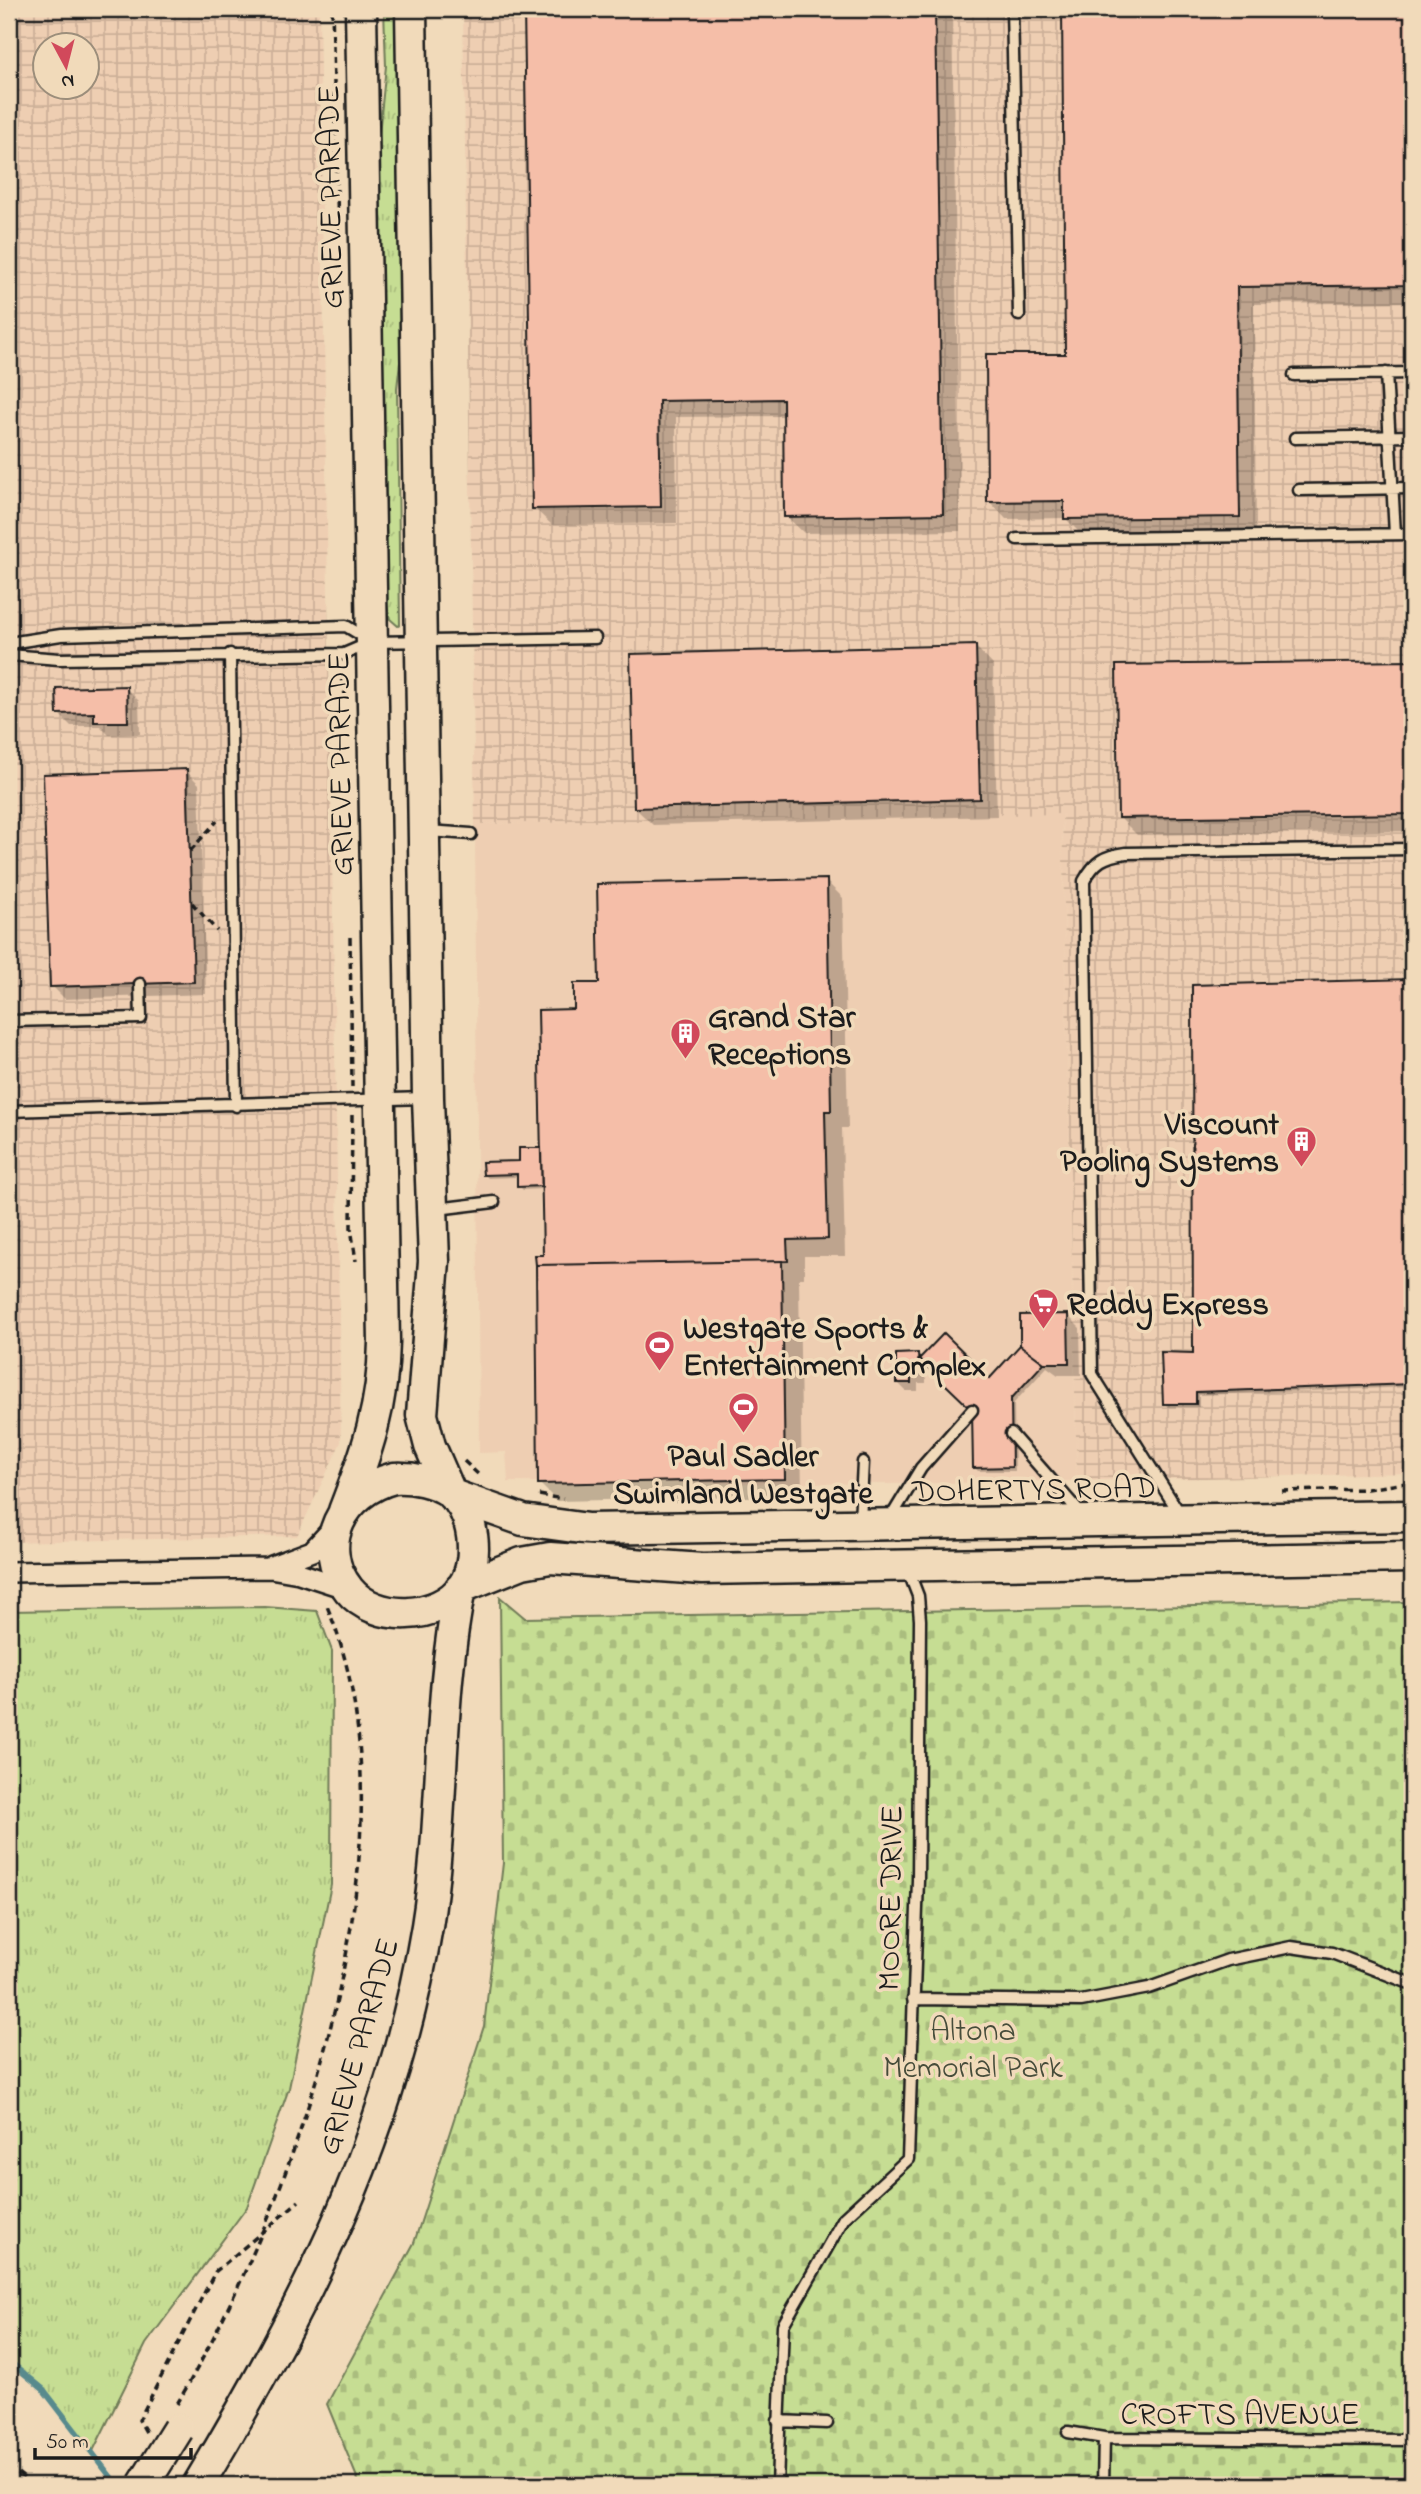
<svg xmlns="http://www.w3.org/2000/svg" width="1421" height="2494" font-family="'Indie Flower',sans-serif">
	<style>
		.built { fill: #eeceb2 }
		.industrial { fill: url(#industrial-grid); fill-rule: evenodd }
		.grass { fill: url(#grass-tufts); stroke: #717c58; stroke-width: 2 }
		.cemetery { fill: url(#cemetery-stones); stroke: #717c58; stroke-width: 2 }
		.shadow { fill: #0003 }
		.lines { fill: none; stroke-linecap: round; stroke-linejoin: round }
		.stream { stroke: #598a8d; stroke-width: 6 }
		.building { fill: #f5bea8; stroke: #1c1c1c; stroke-width: 2 }
		.service-casing { stroke: #1c1c1c; stroke-width: 15 }
		.minor-casing { stroke: #1c1c1c; stroke-width: 24 }
		.primary-casing { stroke: #1c1c1c; stroke-width: 35 }
		.path { stroke: #1c1c1c; stroke-width: 3.5; stroke-dasharray: 7 5; stroke-linecap: butt }
		.service { stroke: #f1daba; stroke-width: 10 }
		.minor { stroke: #f1daba; stroke-width: 19 }
		.primary { stroke: #f1daba; stroke-width: 30 }
		.primary-bridge-casing { stroke: #1c1c1c; stroke-width: 35; stroke-linecap: butt }
		.primary-bridge { stroke: #f1daba; stroke-width: 30 }
		.labels { text-anchor: middle; stroke-width: 7; stroke-linejoin: round; paint-order: stroke }
		.street-label { font-size: 32px; fill: #1c1c1c; stroke: #f1daba }
		.poi-label { font-size: 32px; font-weight: bold; fill: #1c1c1c; stroke: #f1daba; text-anchor: start }
		.park-label { font-size: 32px; fill: #464c3a; stroke: #f1daba }
	</style>
	<defs>
		<pattern id="industrial-grid" width="8" height="8" patternUnits="userSpaceOnUse" patternTransform="scale(1.75)"><rect width="8" height="8" fill="#eeceb2"/><path d="M0 4h8M4 0v8" fill="none" stroke="#ccb098"/></pattern>
		<pattern id="grass-tufts" width="24" height="20" patternUnits="userSpaceOnUse" patternTransform="scale(1.75)"><rect width="24" height="20" fill="#c6dd93"/><path d="M3 7l-1-3M5 7V3M7 7l1-3M15 17l-1-3M17 17v-4M19 17l1-3" fill="none" stroke="#aabd7e"/></pattern>
		<pattern id="cemetery-stones" width="16" height="16" patternUnits="userSpaceOnUse" patternTransform="scale(1.75)"><rect width="16" height="16" fill="#c6dd93"/><path d="M2 7V4a2 2 0 0 1 4 0v3zM10 15v-3a2 2 0 0 1 4 0v3z" fill="#aabd7e"/></pattern>
	</defs>
	<rect width="100%" height="100%" fill="#f1daba"/>
	<filter id="ink" filterUnits="userSpaceOnUse"><feTurbulence type="fractalNoise" baseFrequency=".0143" numOctaves="2"/><feDisplacementMap in="SourceGraphic" scale="14" xChannelSelector="R" yChannelSelector="G"/><feConvolveMatrix kernelMatrix="1 2 1 2 8 2 1 2 1" color-interpolation-filters="sRGB"/></filter>
	<g filter="url(#ink)">
		<!-- built -->
		<path class="built" d="M 987,813 L 1062,814 L 1077,1481 L 884,1484 L 508,1482 L 506,1452 L 479,1453 L 475,824 Z"/>
		<!-- industrial -->
		<path class="industrial" d="M 9,9 L 319,9 L 341,1442 L 297,1536 L 9,1542 ZM 46,46 L 88,46 L 88,88 L 46,88 Z
			M 463,9 L 1412,9 L 1412,1473 L 1077,1481 L 1062,814 L 475,824 Z"/>
		<!-- grass -->
		<path class="grass" d="M 384,9 L 400,9 L 407,302 L 397,388 L 400,625 L 398,626 L 390,619 L 386,601 L 377,154 L 386,66 Z
			M 265,1607 L 317,1611 L 332,1651 L 331,1885 L 289,2088 L 247,2207 L 146,2344 L 92,2453 L 43,2389 L 9,2361 L 9,1611 Z"/>
		<!-- cemetery -->
		<path class="cemetery" d="M 500,1597 L 525,1618 L 1412,1602 L 1412,2485 L 360,2485 L 327,2404 L 414,2243 L 484,2026 L 503,1863 Z"/>
		<!-- shadow -->
		<path class="shadow" d="M 526,9 L 952,9 L 960,531 L 804,533 L 786,516 L 785,416 L 676,417 L 677,523 L 552,525 L 534,508 Z
			M 1064,9 L 1412,9 L 1412,302 L 1254,304 L 1256,534 L 1083,536 L 1065,518 L 1006,519 L 989,501 L 1067,355 Z
			M 976,647 L 993,665 L 997,816 L 653,825 L 635,808 Z
			M 1412,663 L 1412,831 L 1137,835 L 1120,818 L 1118,667 Z
			M 126,688 L 139,701 L 140,734 L 109,735 L 100,726 L 71,726 L 58,713 Z
			M 186,771 L 199,784 L 206,994 L 65,999 L 52,986 Z
			M 826,881 L 843,898 L 848,1128 L 842,1128 L 845,1256 L 804,1256 L 804,1278 L 799,1278 L 802,1496 L 557,1501 L 539,1483 L 543,1189 L 523,1190 L 519,1186 L 519,1177 L 488,1178 L 484,1174 L 543,1153 L 576,1011 L 601,985 Z
			M 1412,981 L 1412,1387 L 1199,1395 L 1199,1407 L 1168,1407 L 1164,1403 L 1195,1355 L 1194,987 Z
			M 1067,1315 L 1080,1328 L 1081,1375 L 1058,1375 L 1047,1367 L 1014,1403 L 1015,1471 L 978,1471 L 974,1467 L 973,1409 L 926,1364 L 926,1383 L 918,1383 L 918,1391 L 906,1391 L 898,1383 L 918,1355 L 922,1359 L 990,1381 Z"/>
		<g class="lines">
			<!-- stream -->
			<path class="stream" d="M 9,2361 L 43,2389 L 117,2485"/>
		</g>
		<!-- building -->
		<path class="building" d="M 524,9 L 935,9 L 943,514 L 784,517 L 783,399 L 659,401 L 661,507 L 532,509 Z
			M 1062,9 L 1412,9 L 1412,285 L 1237,287 L 1240,517 L 1064,519 L 1064,501 L 987,502 L 986,354 L 1065,354 Z
			M 976,645 L 980,799 L 634,808 L 630,654 Z
			M 1412,661 L 1412,814 L 1118,818 L 1116,665 Z
			M 127,686 L 128,722 L 94,722 L 94,713 L 57,714 L 56,688 Z
			M 187,769 L 194,982 L 50,987 L 43,774 Z
			M 827,879 L 831,1111 L 825,1111 L 828,1239 L 787,1240 L 788,1261 L 536,1265 L 535,1255 L 543,1255 L 538,1010 L 574,1009 L 574,983 L 599,983 L 597,884 Z
			M 1412,979 L 1412,1384 L 1196,1392 L 1196,1404 L 1163,1404 L 1161,1352 L 1193,1353 L 1192,985 Z
			M 519,1148 L 541,1148 L 542,1186 L 517,1187 L 517,1174 L 483,1175 L 482,1162 L 519,1161 Z
			M 782,1261 L 785,1479 L 538,1484 L 536,1265 Z
			M 1068,1314 L 1069,1363 L 1044,1363 L 1020,1345 L 1020,1315 Z
			M 944,1333 L 990,1378 L 1020,1345 L 1044,1363 L 1011,1399 L 1012,1467 L 973,1468 L 972,1410 L 919,1359 Z
			M 918,1353 L 919,1375 L 911,1376 L 911,1383 L 896,1383 L 896,1354 Z"/>
		<g class="lines">
			<defs>
				<path id="service" d="M 1012,9 L 1019,315
					M 1386,373 L 1395,534
					M 1294,375 L 1412,373
					M 1295,438 L 1412,436
					M 1299,490 L 1412,488
					M 1017,539 L 1412,534
					M 9,643 L 61,635 L 346,626 L 366,638
					M 230,654 L 236,1106
					M 9,655 L 59,659 L 344,654 L 372,642 L 595,638
					M 428,831 L 471,834
					M 9,1021 L 141,1018 L 140,984
					M 9,1111 L 424,1098
					M 437,1209 L 494,1202
					M 1011,1434 L 1082,1515
					M 1180,1514 L 1092,1374 L 1084,881 C 1095,861 1104,856 1126,853 L 1412,849
					M 890,1519 L 921,1468 L 972,1410
					M 860,1521 L 863,1462
					M 913,1999 L 1081,2001 L 1149,1988 L 1228,1960 L 1291,1947 L 1332,1953 L 1412,1984
					M 778,2421 L 827,2423
					M 1068,2432 L 1104,2438 L 1412,2440
					M 777,2485 L 783,2325 L 844,2218 L 908,2159 L 918,1880 L 920,1620 L 918,1596 L 908,1570
					M 1103,2485 L 1104,2438"/>
				<path id="minor" d="M 272,1566 L 312,1551 L 336,1525
					M 9,1572 L 270,1568 L 299,1573 L 348,1589"/>
				<path id="primary" d="M 411,9 L 428,1098 L 434,1261 L 422,1415 L 430,1446 L 450,1492
					M 394,1478 C 412,1477 434,1481 450,1492 C 475,1512 480,1561 463,1586 C 439,1621 375,1622 349,1590 C 313,1545 343,1491 394,1478 Z
					M 452,1495 L 523,1520 L 588,1529 L 1412,1516
					M 344,1511 C 367,1452 383,1406 384,1342 L 361,9
					M 462,1587 L 522,1563 L 550,1558 L 702,1569 L 1412,1557
					M 198,2485 C 306,2306 392,2136 427,1926 C 445,1815 437,1700 460,1589"/>
			</defs>
			<!-- service casing -->
			<use href="#service" class="service-casing"/>
			<!-- minor casing -->
			<use href="#minor" class="minor-casing"/>
			<!-- primary casing -->
			<use href="#primary" class="primary-casing"/>
			<!-- path -->
			<path class="path" d="M 332,9 L 338,231
				M 342,668 L 341,678 L 346,698
				M 190,851 L 217,821
				M 192,903 L 217,931
				M 350,937 L 352,1087
				M 352,1115 L 351,1228 L 356,1261
				M 464,1461 L 481,1477
				M 1282,1491 L 1367,1489 L 1412,1482
				M 539,1495 L 563,1499
				M 672,1501 L 703,1497 L 719,1501
				M 177,2404 C 297,2200 425,1835 326,1604
				M 146,2432 L 139,2420 L 215,2272 L 299,2201
				M 9,2466 L 33,2485"/>
			<!-- service -->
			<use href="#service" class="service"/>
			<!-- minor -->
			<use href="#minor" class="minor"/>
			<!-- primary -->
			<use href="#primary" class="primary"/>
			<defs>
				<path id="primary-bridge" d="M 143,2485 L 178,2429"/>
			</defs>
			<!-- primary-bridge casing -->
			<use href="#primary-bridge" class="primary-bridge-casing"/>
			<!-- primary-bridge -->
			<use href="#primary-bridge" class="primary-bridge"/>
		</g>
	</g>
	<!-- icons -->
	<defs>
		<symbol id="building-pin" viewBox="-11 -11 22 30"><path d="M0 17L-7.5 6A9.5 9.5 0 1 1 7.5 6Z" fill="#d1495b" stroke="#f1daba"/><path d="M-4-6H4V6H1V3H-1V6H-4ZM-2.5-4.3h1.7v1.8h-1.7ZM.8-4.3h1.7v1.8H.8ZM-2.5-1h1.7V.8h-1.7ZM.8-1h1.7V.8H.8Z" fill="#fff"/></symbol>
		<symbol id="supermarket-pin" viewBox="-11 -11 22 30"><path d="M0 17L-7.5 6A9.5 9.5 0 1 1 7.5 6Z" fill="#d1495b" stroke="#f1daba"/><path d="M-6-5.5h2.5l.6 2H6L4.5 2H-2.5L-4.4-4H-6ZM-1.5 3.2a1.3 1.3 0 1 0 .1 0ZM3 3.2a1.3 1.3 0 1 0 .1 0Z" fill="#fff"/></symbol>
		<symbol id="stadium-pin" viewBox="-11 -11 22 30"><path d="M0 17L-7.5 6A9.5 9.5 0 1 1 7.5 6Z" fill="#d1495b" stroke="#f1daba"/><path d="M0-5a6.5 5 0 1 0 0 10a6.5 5 0 1 0 0-10ZM-3.5-1.8h7v3.6h-7Z" fill="#fff"/></symbol>
	</defs>
	<g fill-rule="evenodd">
		<use href="#building-pin" x="668" y="1016" width="35" height="47"/>
		<use href="#building-pin" x="1284" y="1124" width="35" height="47"/>
		<use href="#supermarket-pin" x="1026" y="1286" width="35" height="47"/>
		<use href="#stadium-pin" x="642" y="1328" width="35" height="47"/>
		<use href="#stadium-pin" x="726" y="1390" width="35" height="47"/>
	</g>
	<g class="labels">
		<!-- street labels -->
		<g class="street-label">
			<text transform="translate(329 197) rotate(-91)" y="11">GRIEVE PARADE</text>
			<text transform="translate(339 764) rotate(-91)" y="11">GRIEVE PARADE</text>
			<text transform="translate(1034 1488) rotate(-1)" y="11">DOHERTYS ROAD</text>
			<text transform="translate(889 1898) rotate(-89)" y="11">MOORE DRIVE</text>
			<text transform="translate(357 2046) rotate(-74)" y="11">GRIEVE PARADE</text>
			<text x="1240" y="2424">CROFTS AVENUE</text>
		</g>
		<!-- poi labels -->
		<g class="poi-label">
			<text x="708" y="1027">Grand Star<tspan x="708" dy="37">Receptions</tspan></text>
			<text x="1279" y="1134" text-anchor="end">Viscount<tspan x="1279" dy="37">Pooling Systems</tspan></text>
			<text x="1067" y="1314">Reddy Express</text>
			<text x="683" y="1338">Westgate Sports &amp;<tspan x="683" dy="37">Entertainment Complex</tspan></text>
			<text x="743" y="1466" text-anchor="middle">Paul Sadler<tspan x="743" dy="37">Swimland Westgate</tspan></text>
		</g>
		<!-- park labels -->
		<g class="park-label">
			<text x="973" y="2040">Altona<tspan x="973" dy="37">Memorial Park</tspan></text>
		</g>
	</g>
	<!-- margin -->
	<rect width="1421" height="2494" fill="none" stroke="#f1daba" stroke-width="35"/>
	<rect x="18" y="18" width="1386" height="2459" fill="none" stroke="#1c1c1c" stroke-width="2.5" filter="url(#ink)"/>
	<!-- north arrow -->
	<g transform="translate(66 66) rotate(173)"><circle r="33" fill="#f1daba" stroke="#9c8e7b" stroke-width="2"/>
	<path d="M0-5L12 26L0 18L-12 26Z" fill="#d1495b"/>
	<text y="-10" font-size="19" font-weight="bold" text-anchor="middle" fill="#1c1c1c">N</text>
	</g>
	<!-- scale -->
	<path d="M35 2448v10h156v-10" fill="none" stroke="#1c1c1c" stroke-width="3.5"/>
	<text x="46" y="2448" font-size="21" fill="#1c1c1c" stroke="#f1daba" stroke-width="5" paint-order="stroke">50 m</text>
</svg>
